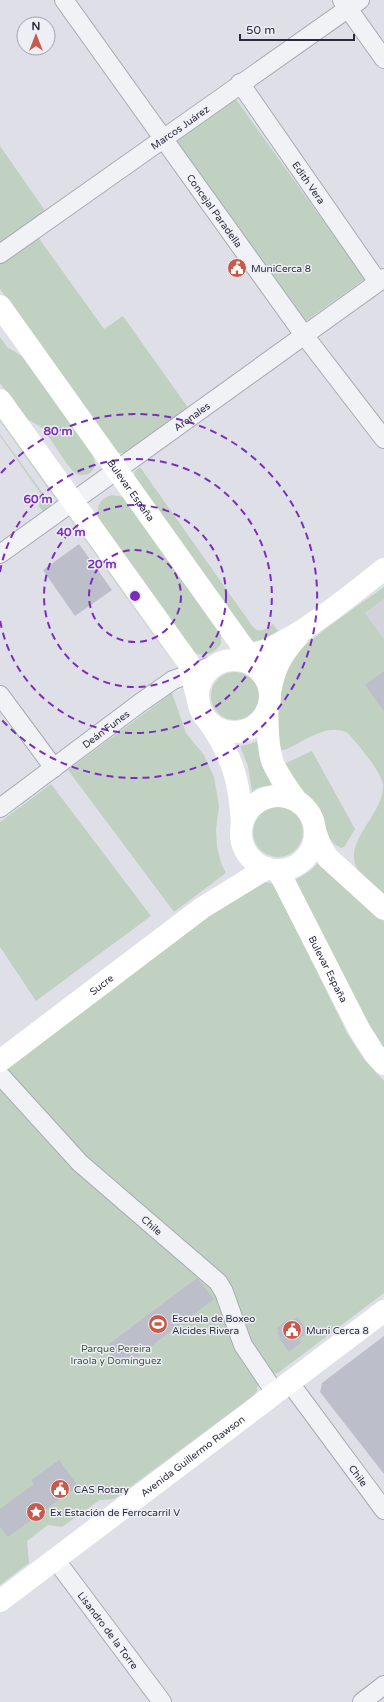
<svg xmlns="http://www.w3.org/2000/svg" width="384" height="1702" font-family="'Varela Round',sans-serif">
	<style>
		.built { fill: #d1d2dc }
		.green { fill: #c0d1c1 }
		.building { fill: #bcbeca }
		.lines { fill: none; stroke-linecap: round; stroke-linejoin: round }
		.minor-casing { stroke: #a8a9b4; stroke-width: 20 }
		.minor { stroke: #f1f2f6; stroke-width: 18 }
		.secondary { stroke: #fff; stroke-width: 22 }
		.ring { fill: none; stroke: #7b2cbf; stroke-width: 2; stroke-dasharray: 7 5 }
		.labels { text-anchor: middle; stroke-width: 3; stroke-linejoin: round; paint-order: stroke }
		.street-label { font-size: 10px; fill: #292a3e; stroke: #eeeff5 }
		.poi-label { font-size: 10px; fill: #292a3e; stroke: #eeeff5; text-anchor: start }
		.park-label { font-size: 10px; fill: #37593a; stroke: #eeeff5 }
		.centre { fill: #7b2cbf; stroke: #eeeff5; stroke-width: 2 }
		.ring-label { font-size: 12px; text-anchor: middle; font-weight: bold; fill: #7b2cbf; stroke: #eeeff5; stroke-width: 3; stroke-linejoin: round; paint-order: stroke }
	</style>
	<rect width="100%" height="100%" fill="#dfe0e7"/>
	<!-- built -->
	<path class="built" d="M 384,599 L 384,639 L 365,613 Z"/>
	<!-- green -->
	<path class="green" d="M 235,98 L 365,279 L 306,321 L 176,140 Z
		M 0,146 L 46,212 L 0,246 Z
		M 38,237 L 104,329 L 123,316 L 189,409 L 125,453 L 117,453 L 0,289 L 0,264 Z
		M 0,337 L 7,347 L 22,356 L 93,456 C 95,461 96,466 92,471 C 89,476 79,476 75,473 C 67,466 52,441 45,431 L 41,427 L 25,418 L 0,383 Z
		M 0,418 L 57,498 L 57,501 L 0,421 Z
		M 0,434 L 52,506 L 43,512 L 39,506 L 41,494 L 0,436 Z
		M 140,467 L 253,627 C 260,634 266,629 273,624 L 278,631 L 262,641 L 252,641 L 134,476 L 135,471 Z
		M 112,495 L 124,497 L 221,633 L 221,644 C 215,653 205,657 195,653 L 98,517 C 96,506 101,498 112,495 Z
		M 69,517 L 71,517 L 172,661 L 171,660 Z
		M 384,587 L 384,599 L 365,613 L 384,639 L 384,895 C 376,888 365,881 359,872 C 339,842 384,817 383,785 C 380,769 359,747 349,734 C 330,721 303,742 285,750 L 279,750 C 278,724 277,693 285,668 C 291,650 365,601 384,587 Z
		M211 696a24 24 0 1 1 48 0a24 24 0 1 1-48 0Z
		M 172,693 L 186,733 L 204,755 L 214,777 L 219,806 L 216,829 L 217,847 L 221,863 L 226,873 L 174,912 L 68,770 Z
		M 257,741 L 261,763 L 272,785 L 257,788 L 252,792 L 248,766 L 240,746 L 250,744 Z
		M 312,751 L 355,829 L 345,846 L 342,848 L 335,845 L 330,839 L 315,803 L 302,791 L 284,764 Z
		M 51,784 L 151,916 L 36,1001 L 0,947 L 0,822 Z
		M253 832a25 25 0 1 1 50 0a25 25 0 1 1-50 0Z
		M 318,863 L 384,921 L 384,1049 L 373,1035 L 295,880 L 311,870 Z
		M 263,882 L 271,883 L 276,887 L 347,1033 L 364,1059 L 384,1081 L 384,1293 L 278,1373 L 273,1374 L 214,1285 L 258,1382 L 257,1391 L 252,1397 L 114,1499 L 100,1500 L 62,1527 L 48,1525 L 27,1541 L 29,1563 L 0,1585 L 0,1082 L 3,1069 L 205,916 Z"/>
	<!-- building -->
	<path class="building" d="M 79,544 L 112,590 L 75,616 L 43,570 Z
		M 384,671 L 384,711 L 365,685 Z
		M 197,1278 L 214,1299 L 122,1368 L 105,1347 Z
		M 297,1317 L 309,1332 L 299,1339 L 301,1342 L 289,1352 L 279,1338 L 280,1337 L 277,1332 L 279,1331 L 277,1328 L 287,1320 L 289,1322 Z
		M 384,1336 L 384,1474 L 320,1392 L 322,1383 Z
		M 59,1460 L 78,1486 L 8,1537 L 0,1527 L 0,1509 L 34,1484 L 31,1480 Z"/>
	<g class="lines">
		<defs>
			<g id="minor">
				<path id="s1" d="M 64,0 L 304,335 L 384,439"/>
				<path d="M 342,0 L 384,59"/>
				<path id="s2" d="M 240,83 L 378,282"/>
				<path id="s3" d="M 0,254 L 360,0"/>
				<path id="s4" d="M 0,554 L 384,278"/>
				<path d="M 0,695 L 54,768"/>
				<path id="s5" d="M 0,808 L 140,703 L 173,680 L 220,663"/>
				<path id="s6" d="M 0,1075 L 80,1163 L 218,1282 L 224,1292 L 243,1345 L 276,1394"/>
				<path id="s7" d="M 290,1383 L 384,1510"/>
				<path id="s8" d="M 55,1559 L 162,1702"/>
				<path d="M 362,1702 L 384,1685"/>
			</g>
		</defs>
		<!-- minor casing -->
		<use href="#minor" class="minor-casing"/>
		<!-- minor -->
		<use href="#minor" class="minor"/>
		<!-- secondary -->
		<g class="secondary">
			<path id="s9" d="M 0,306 L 263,675"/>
			<path d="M 0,400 L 188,662 L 199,704"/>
			<path d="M 237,659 C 289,649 342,601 384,569"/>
			<circle cx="234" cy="696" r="36"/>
			<path d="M 270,693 C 274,668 281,656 297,637"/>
			<path d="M 267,710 C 268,727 267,747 273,763 C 279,777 288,789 297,801"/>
			<path d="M 209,722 C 233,757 240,783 242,825"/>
			<circle cx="278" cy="833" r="37"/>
			<path d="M 315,831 L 321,847 L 328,858 L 384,909"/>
			<path id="s10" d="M 278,870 L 359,1029 L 374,1053 L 384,1064"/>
			<path id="s11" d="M 0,1061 L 202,908 L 267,868"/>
			<path id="s12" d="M 0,1601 L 384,1311"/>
		</g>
	</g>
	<!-- distance rings -->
	<g class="ring">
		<circle cx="135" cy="596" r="46"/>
		<circle cx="135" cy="596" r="91"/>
		<path d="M0 572A137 137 0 1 1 0 620"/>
		<path d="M1 473A182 182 0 1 1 1 719"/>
	</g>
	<!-- icons -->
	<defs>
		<symbol id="civic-disc" viewBox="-11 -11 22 22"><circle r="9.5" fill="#c75a4a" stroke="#eeeff5"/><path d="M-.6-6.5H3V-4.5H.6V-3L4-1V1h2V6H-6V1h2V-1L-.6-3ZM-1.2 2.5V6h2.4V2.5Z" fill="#fff"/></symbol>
		<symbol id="stadium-disc" viewBox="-11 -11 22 22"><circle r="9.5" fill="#c75a4a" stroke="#eeeff5"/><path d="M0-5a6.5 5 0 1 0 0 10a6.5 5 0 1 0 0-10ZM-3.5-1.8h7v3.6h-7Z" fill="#fff"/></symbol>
		<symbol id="sight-disc" viewBox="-11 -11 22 22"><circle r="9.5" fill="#c75a4a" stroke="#eeeff5"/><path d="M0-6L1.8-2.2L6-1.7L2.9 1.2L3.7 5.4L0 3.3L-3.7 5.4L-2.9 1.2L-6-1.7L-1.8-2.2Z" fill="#fff"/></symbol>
	</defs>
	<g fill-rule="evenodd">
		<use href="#civic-disc" x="226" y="257" width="22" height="22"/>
		<use href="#stadium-disc" x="147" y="1313" width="22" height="22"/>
		<use href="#civic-disc" x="281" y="1319" width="22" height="22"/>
		<use href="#civic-disc" x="49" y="1478" width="22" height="22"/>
		<use href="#sight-disc" x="25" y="1501" width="22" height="22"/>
	</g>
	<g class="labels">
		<!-- street labels -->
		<g class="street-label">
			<text dy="4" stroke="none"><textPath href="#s3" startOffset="220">Marcos Juárez</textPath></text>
			<text dy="4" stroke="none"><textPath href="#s2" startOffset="121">Edith Vera</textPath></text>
			<text dy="4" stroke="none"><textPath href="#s1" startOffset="259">Concejal Paradella</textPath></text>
			<text dy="4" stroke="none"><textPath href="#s4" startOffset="236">Arenales</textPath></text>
			<text dy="4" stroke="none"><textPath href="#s9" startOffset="226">Bulevar España</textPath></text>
			<text dy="4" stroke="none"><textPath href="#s5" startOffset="132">Deán Funes</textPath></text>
			<text dy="4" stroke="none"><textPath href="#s10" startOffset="111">Bulevar España</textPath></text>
			<text dy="4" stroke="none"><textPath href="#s11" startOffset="127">Sucre</textPath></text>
			<text dy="4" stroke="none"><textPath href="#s6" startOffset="214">Chile</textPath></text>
			<text dy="4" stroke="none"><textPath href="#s12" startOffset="241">Avenida Guillermo Rawson</textPath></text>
			<text dy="4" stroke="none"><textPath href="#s7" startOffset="115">Chile</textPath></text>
			<text dy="4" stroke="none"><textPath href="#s8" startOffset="89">Lisandro de la Torre</textPath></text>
		</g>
		<!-- poi labels -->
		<g class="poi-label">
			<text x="251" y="272">MuniCerca 8</text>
			<text x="172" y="1322">Escuela de Boxeo<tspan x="172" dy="12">Alcides Rivera</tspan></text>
			<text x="306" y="1334">Muni Cerca 8</text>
			<text x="74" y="1493">CAS Rotary</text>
			<text x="50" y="1516">Ex Estación de Ferrocarril V</text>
		</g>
		<!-- park labels -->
		<g class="park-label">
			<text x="116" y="1352">Parque Pereira<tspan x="116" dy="12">Iraola y Domínguez</tspan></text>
		</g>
	</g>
	<circle cx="135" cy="596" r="6" class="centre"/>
	<g class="ring-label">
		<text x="58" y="435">80 m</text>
		<text x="38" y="503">60 m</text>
		<text x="71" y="536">40 m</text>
		<text x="102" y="568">20 m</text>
	</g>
	<!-- north arrow -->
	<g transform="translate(36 36)"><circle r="19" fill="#eeeff5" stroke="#9fa0ac"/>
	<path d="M0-3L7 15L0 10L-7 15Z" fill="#c75a4a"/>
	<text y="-6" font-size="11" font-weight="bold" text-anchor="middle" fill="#292a3e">N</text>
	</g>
	<!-- scale -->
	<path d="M240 34v6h114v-6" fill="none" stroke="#292a3e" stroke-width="2"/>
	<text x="246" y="34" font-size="12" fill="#292a3e" stroke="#eeeff5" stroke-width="3" paint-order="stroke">50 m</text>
</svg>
